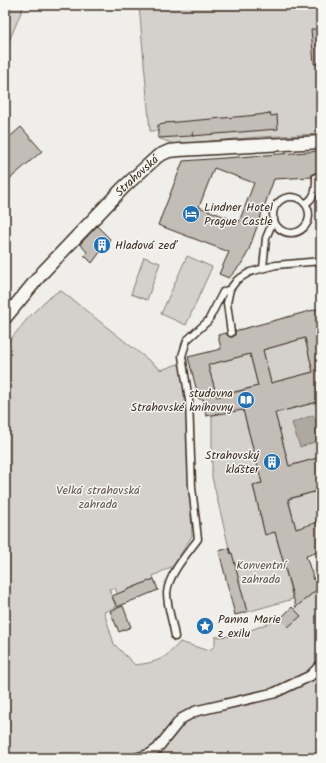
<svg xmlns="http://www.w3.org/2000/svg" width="326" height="763" font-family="Kalam,sans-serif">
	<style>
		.green { fill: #d4d1cc; stroke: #887e75 }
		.water { fill: #afa8a1; stroke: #81766d }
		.building { fill: #c2bdb7; stroke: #3b2a1e; fill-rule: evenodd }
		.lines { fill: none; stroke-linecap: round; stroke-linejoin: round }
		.service-casing { stroke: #3b2a1e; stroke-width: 9 }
		.pedestrian-casing { stroke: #3b2a1e; stroke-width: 12 }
		.minor-casing { stroke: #3b2a1e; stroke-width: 15 }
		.service { stroke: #f6f6f2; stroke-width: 6 }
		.pedestrian { stroke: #f6f6f2; stroke-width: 9 }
		.minor { stroke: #f6f6f2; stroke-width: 12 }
		.labels { text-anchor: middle; stroke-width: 3; stroke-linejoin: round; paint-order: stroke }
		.street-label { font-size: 12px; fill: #3b2a1e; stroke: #f6f6f2 }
		.poi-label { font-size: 12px; fill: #3b2a1e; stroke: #f6f6f2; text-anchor: start }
		.park-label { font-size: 12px; fill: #61544a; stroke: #f6f6f2 }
	</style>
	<rect width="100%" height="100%" fill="#efeeea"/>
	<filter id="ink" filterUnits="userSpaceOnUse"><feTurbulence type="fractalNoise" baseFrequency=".025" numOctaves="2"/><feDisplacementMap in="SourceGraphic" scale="8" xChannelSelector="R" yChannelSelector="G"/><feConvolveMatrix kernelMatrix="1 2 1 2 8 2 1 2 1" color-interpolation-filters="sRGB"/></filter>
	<g filter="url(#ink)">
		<!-- green -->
		<path class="green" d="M 5,5 L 24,5 L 5,51 Z
			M 139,5 L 321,5 L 321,134 L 258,137 L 181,144 L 174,144 L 158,138 L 158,131 L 150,131 Z
			M 187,256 L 212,267 L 186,325 L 161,314 Z
			M 144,257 L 160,263 L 147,300 L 131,294 Z
			M 60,290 L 161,370 L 178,364 L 179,366 L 182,367 L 186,400 L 192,536 L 173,566 L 153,576 L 154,579 L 129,589 L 132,600 L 122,605 L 115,588 L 109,589 L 116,607 L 104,612 L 114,644 L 135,665 C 158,662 164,660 180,642 L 206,650 L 211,649 L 215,646 L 215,637 L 235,636 L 280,619 L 288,627 L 300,616 L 294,609 L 321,586 L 321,758 L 5,758 L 5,362 L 8,359 L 5,356 L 5,346 L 28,318 L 45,301 Z
			M 305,338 L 313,372 L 271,383 L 263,350 Z
			M 250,354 L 258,386 L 217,396 L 208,365 Z
			M 321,401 L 321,457 L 289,466 L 275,413 Z
			M 243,409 L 262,483 L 253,485 L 265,534 L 275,532 L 293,599 L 247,612 L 232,554 L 231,554 L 229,548 L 212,477 L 212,415 Z
			M 321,490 L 321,521 L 296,529 L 288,498 L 290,499 Z"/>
		<!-- water -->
		<path class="water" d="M 313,415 L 321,432 L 321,440 L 300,447 L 292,423 Z"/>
		<!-- building -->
		<path class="building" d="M 311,29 L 321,29 L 321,64 L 314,64 Z
			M 270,113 L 271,116 L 277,115 L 278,129 L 192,136 L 194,131 L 190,136 L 158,138 L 158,125 L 165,124 L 165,123 L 258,115 Z
			M 21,127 L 42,151 L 5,183 L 5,141 Z
			M 321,151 L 321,176 L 316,173 L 312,174 L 312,177 L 274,179 L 248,252 L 242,263 L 229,278 L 219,274 L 229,252 L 158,225 L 183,161 ZM 214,168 L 254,183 L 239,222 L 199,207 Z
			M 97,226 L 110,239 L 92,263 L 84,255 L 87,252 L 80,244 Z
			M 321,308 L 321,334 L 317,335 L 321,350 L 321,401 L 275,413 L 289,466 L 321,457 L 321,490 L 288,499 L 296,529 L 321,521 L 321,551 L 306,556 L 314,580 L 321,574 L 321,586 L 296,607 L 275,532 L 265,535 L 253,485 L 262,483 L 243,410 L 206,416 L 203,399 L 199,399 L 188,357 L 221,349 L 218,335 L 226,333 L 228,336 L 232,337 L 235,335 L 235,331 ZM 305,338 L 313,372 L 271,383 L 263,350 ZM 250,354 L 258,386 L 217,397 L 208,365 Z
			M 229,548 L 231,554 L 232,553 L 247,612 L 235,615 L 219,551 Z
			M 154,579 L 158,590 L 117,607 L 112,596 Z
			M 123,606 L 131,627 L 119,632 L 110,611 Z
			M 292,607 L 301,616 L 288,627 L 280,619 Z"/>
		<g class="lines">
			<defs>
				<path id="service" d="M273 215a18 18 0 1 1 36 0a18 18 0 1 1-36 0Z
					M 305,204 C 316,197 316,189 316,177
					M 263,268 L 266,238 L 274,219
					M 230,289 L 227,303 L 231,333
					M 175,637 C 173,622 167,608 167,593 C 168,575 187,554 198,539 L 192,487 L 189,400 L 182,356 L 187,340 L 208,321 L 223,292 L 230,289 L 237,280 L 250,272 L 276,265 L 321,261"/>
				<path id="pedestrian" d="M 137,758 L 150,754 L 157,749 L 181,719 L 196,711 L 274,693 L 310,676 L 321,665"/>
				<g id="minor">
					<path id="s1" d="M 5,318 L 43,272 L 124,187 L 158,156 L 169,151 L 179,150 L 321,142"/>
				</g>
			</defs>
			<!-- service casing -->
			<use href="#service" class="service-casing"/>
			<!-- pedestrian casing -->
			<use href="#pedestrian" class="pedestrian-casing"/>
			<!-- minor casing -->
			<use href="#minor" class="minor-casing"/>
			<!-- service -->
			<use href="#service" class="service"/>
			<!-- pedestrian -->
			<use href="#pedestrian" class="pedestrian"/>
			<!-- minor -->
			<use href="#minor" class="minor"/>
		</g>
	</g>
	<!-- icons -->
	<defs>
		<symbol id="hotel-disc" viewBox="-11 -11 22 22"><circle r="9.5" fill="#1f6fb2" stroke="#f6f6f2"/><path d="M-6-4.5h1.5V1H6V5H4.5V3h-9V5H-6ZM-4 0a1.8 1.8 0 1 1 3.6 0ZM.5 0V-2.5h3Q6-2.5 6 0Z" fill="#fff"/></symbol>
		<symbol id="building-disc" viewBox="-11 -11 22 22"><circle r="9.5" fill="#1f6fb2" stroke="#f6f6f2"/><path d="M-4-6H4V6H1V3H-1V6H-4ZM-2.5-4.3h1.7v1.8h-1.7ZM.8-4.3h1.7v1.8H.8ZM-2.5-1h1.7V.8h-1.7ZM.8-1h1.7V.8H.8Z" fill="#fff"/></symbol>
		<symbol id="library-disc" viewBox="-11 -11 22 22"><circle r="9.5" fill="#1f6fb2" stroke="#f6f6f2"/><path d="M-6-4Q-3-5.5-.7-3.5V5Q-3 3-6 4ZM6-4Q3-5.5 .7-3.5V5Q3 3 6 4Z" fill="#fff"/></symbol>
		<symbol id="sight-disc" viewBox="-11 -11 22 22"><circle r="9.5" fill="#1f6fb2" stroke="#f6f6f2"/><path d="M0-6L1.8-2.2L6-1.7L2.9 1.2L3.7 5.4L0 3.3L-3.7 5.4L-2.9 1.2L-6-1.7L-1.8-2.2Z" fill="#fff"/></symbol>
	</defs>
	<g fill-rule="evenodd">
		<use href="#hotel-disc" x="181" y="204" width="20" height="20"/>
		<use href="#building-disc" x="92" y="235" width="20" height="20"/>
		<use href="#library-disc" x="236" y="390" width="20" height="20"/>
		<use href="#building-disc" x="262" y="452" width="20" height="20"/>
		<use href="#sight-disc" x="195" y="616" width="20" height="20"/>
	</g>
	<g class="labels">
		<!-- street labels -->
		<g class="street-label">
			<text dy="4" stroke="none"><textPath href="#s1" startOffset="194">Strahovská</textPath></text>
		</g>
		<!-- poi labels -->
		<g class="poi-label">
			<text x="204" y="211">Lindner Hotel<tspan x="204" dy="14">Prague Castle</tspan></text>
			<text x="115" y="249">Hladová zeď</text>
			<text x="233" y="397" text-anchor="end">studovna<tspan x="233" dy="14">Strahovské knihovny</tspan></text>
			<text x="259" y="459" text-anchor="end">Strahovský<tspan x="259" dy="14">klášter</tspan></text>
			<text x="218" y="623">Panna Marie<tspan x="218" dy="14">z exilu</tspan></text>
		</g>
		<!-- park labels -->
		<g class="park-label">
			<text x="98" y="494">Velká strahovská<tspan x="98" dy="14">zahrada</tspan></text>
			<text x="261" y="569">Konventní<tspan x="261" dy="14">zahrada</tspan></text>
		</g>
	</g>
	<!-- margin -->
	<rect width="326" height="763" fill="none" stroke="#f6f6f2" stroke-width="20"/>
	<rect x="10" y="10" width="306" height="743" fill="none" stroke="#3b2a1e" stroke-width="1.5" filter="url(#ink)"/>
</svg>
